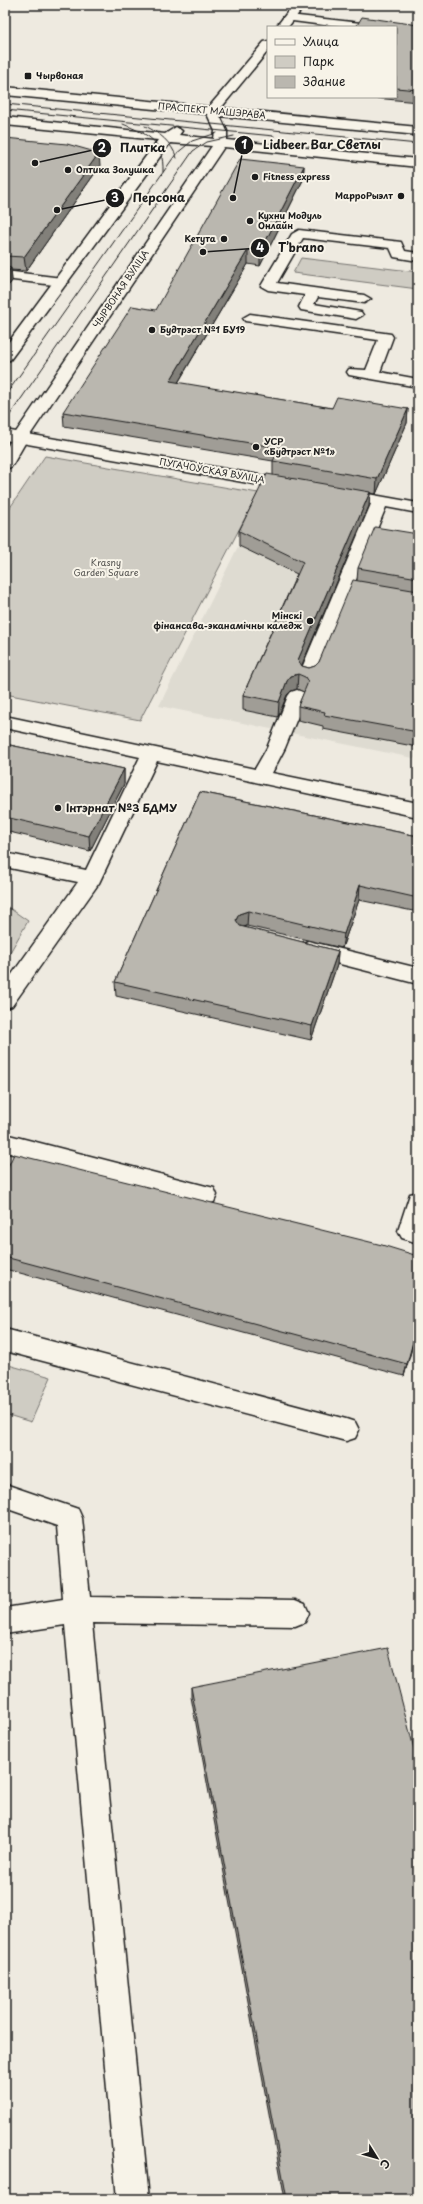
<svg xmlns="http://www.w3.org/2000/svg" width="423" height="2204" font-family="'Playpen Sans',sans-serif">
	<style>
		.built { fill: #dedbd1 }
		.green { fill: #cfccc3; stroke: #767470 }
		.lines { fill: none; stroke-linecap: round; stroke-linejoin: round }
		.lane-casing { stroke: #1c1c1c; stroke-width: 3 }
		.secondary-casing { stroke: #1c1c1c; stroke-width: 3 }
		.primary-casing { stroke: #1c1c1c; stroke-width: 3 }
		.lane { fill: #f7f3e8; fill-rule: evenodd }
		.secondary { fill: #f7f3e8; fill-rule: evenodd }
		.primary { fill: #f7f3e8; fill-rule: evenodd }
		.tram { stroke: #1c1c1c; stroke-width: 1 }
		.wall { fill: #a09d96; stroke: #1c1c1c }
		.shaded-wall { fill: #82807a; stroke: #1c1c1c }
		.building { fill: #bab7af; stroke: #1c1c1c }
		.poi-dot { fill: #1c1c1c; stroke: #f7f3e8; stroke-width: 1.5 }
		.labels { text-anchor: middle; stroke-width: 4; stroke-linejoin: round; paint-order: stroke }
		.far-poi-label { font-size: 9px; font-weight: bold; fill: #1c1c1c; stroke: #f7f3e8; text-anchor: start }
		.far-street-label { font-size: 9px; fill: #1c1c1c; stroke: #f7f3e8 }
		.far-park-label { font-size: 9px; fill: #52514e; stroke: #f7f3e8 }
		.poi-label { font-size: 11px; font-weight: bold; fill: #1c1c1c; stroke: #f7f3e8; text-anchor: start }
		.leader { fill: none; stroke: #1c1c1c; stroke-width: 1.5 }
		.callout-dot { fill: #1c1c1c; stroke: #f7f3e8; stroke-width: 1.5 }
		.mark-label { font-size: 12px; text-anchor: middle; font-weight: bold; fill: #fff }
		.callout-label { font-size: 12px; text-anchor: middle; font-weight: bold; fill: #1c1c1c; stroke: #f7f3e8; stroke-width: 4; stroke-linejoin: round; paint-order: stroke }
	</style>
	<rect width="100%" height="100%" fill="#eeeae0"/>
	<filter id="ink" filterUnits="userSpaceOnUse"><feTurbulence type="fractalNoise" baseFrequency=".025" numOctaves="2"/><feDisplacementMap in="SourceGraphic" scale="8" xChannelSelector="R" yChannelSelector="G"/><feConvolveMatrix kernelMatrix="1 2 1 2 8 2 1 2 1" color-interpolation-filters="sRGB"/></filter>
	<g filter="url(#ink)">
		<!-- built -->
		<path class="built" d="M 262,498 L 349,523 L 418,535 L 418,759 L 159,706 Z"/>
		<!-- green -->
		<path class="green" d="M 301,258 L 418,272 L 418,289 L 293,273 Z
			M 45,456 L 258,493 L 140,720 L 5,694 L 5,515 Z
			M 5,905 L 28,921 L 5,961 Z
			M 5,1364 L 51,1377 L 31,1422 L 5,1414 Z"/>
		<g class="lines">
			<defs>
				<path id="lane" d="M 289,15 L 370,24 L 376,27 L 339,27 L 285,20 L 283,18 Z
					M 299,230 L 401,242 L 405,251 L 418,253 L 418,261 L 394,257 L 390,248 L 303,238 L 277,283 L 364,295 L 371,299 L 364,303 L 318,297 L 314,304 L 361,312 L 363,315 L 356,319 L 301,310 L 299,307 L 305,295 L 268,290 L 261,286 L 292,234 Z
					M 5,271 L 62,278 L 69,282 L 62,286 L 5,279 Z
					M 250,314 L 391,334 L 393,337 L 380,372 L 418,379 L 418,387 L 349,375 L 347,372 L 349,369 L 366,370 L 378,340 L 245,321 L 243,318 Z
					M 5,430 L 293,481 L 299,483 L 301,486 L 299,489 L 293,491 L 5,440 Z
					M 340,489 L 418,503 L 418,513 L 386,507 L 317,675 L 314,679 L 308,681 L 302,679 L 299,675 L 371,504 L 334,497 L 332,494 L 334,491 Z
					M 297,690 L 303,692 L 306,696 L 285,748 L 272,773 L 418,803 L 418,817 L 157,761 L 99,883 L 12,1006 L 5,1008 L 5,984 L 78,882 L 5,867 L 5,853 L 86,870 L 140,757 L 5,728 L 5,716 L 255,769 L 267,748 L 288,696 L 291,692 Z
					M 308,941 L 418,968 L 418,984 L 301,954 L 298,949 L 301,944 Z
					M 5,1134 L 206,1186 L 214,1188 L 217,1195 L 214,1202 L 206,1204 L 5,1152 Z
					M 418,1192 L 418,1243 L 402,1238 L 398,1231 L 410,1194 Z
					M 5,1329 L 346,1419 L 355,1422 L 359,1430 L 355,1438 L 346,1441 L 5,1351 Z
					M 5,1484 L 78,1509 L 82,1518 L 90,1597 L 295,1600 L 305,1604 L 309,1613 L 305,1622 L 295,1626 L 92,1623 L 149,2199 L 117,2199 L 65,1625 L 5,1634 L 5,1608 L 63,1599 L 57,1526 L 5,1508 Z"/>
				<path id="secondary" d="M 293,5 L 305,5 L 288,27 L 276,27 Z
					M 268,41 L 268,51 L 216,114 L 208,114 L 206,111 L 208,108 L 264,42 Z"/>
				<path id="primary" d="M 5,87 L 418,127 L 418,135 L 220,116 L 227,131 L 227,140 L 418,159 L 418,167 L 224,147 L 28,438 L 13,464 L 11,467 L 5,469 L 5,451 L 12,438 L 212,146 L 170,143 L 10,360 L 5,361 L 5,347 L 158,140 L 5,125 L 5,117 L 165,134 L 176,127 L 182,131 L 179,135 L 214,139 L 215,131 L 207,114 L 5,95 Z"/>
			</defs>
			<!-- lane casing -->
			<use href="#lane" class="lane-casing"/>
			<!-- secondary casing -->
			<use href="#secondary" class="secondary-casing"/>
			<!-- primary casing -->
			<use href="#primary" class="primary-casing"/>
			<!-- lane -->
			<use href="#lane" class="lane"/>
			<!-- secondary -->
			<use href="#secondary" class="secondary"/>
			<!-- primary -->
			<use href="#primary" class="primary"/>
			<!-- tram -->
			<path class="tram" d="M 5,104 L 418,144
				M 5,110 L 274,136
				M 123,124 C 149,135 164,141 163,172
				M 145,126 C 160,133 171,142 177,158
				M 5,396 L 176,154 L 192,141 L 217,133
				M 5,422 L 193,151 L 207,142 L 234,136"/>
		</g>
		<!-- wall -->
		<path class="wall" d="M 418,25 L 418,102 L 364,97 L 396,97 L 396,27 Z
			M 5,138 L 100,166 L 26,271 L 11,270 L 12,281 L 5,290 Z
			M 304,166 L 303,180 L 260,266 L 248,264 L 178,383 L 332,408 L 408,409 L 407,423 L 376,494 L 370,493 L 369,506 L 302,665 L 302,666 L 309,668 L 315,666 L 319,662 L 357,580 L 358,568 L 418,534 L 418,747 L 323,729 L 323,726 L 298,720 L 298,706 L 304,692 L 297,689 L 291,691 L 287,695 L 278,717 L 243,710 L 243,695 L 297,574 L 239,546 L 239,531 L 273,475 L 273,461 L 64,426 L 63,412 L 156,310 Z
			M 5,744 L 124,769 L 124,784 L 90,851 L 5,831 Z
			M 200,792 L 418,836 L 418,912 L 359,900 L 342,948 L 247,926 L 243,927 L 338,951 L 337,965 L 311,1040 L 116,996 L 115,982 Z
			M 5,1173 L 418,1256 L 418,1327 L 404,1376 L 5,1269 Z
			M 191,1687 L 418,2199 L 285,2199 L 191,1697 Z"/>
		<!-- shaded-wall -->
		<path class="shaded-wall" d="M 99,153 L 100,166 L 26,271 L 24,257 Z
			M 304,166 L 303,180 L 260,266 L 260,252 Z
			M 248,250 L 248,264 L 170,396 L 170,381 Z
			M 11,268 L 12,281 L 5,290 L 5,275 Z
			M 408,409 L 407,423 L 376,494 L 377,479 Z
			M 370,492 L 369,506 L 298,674 L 298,660 Z
			M 298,674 L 297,689 L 291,691 L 287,695 L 278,717 L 279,702 L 287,681 L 291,676 Z
			M 124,769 L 124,784 L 90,851 L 89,836 Z
			M 360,885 L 359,900 L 342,948 L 344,934 Z
			M 248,911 L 247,926 L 239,928 L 236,920 L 239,914 Z
			M 338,951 L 337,965 L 311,1040 L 312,1026 Z
			M 418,1323 L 418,1327 L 404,1376 L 407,1364 Z"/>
		<!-- building -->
		<path class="building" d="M 362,17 L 418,25 L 418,90 L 396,88 L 396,27 L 356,27 Z
			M 326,25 L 347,27 L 324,27 Z
			M 5,138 L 67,144 L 99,153 L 24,257 L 5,256 Z
			M 240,159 L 304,166 L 260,252 L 248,250 L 170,381 L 332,408 L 337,397 L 408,409 L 377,479 L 273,461 L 280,448 L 63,412 L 132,306 L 156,310 Z
			M 5,267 L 11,268 L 5,275 Z
			M 267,474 L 370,492 L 298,660 L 302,666 L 309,668 L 315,666 L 319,662 L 353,580 L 418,591 L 418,732 L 324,715 L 325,712 L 298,706 L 308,682 L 305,677 L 298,674 L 291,676 L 287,681 L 279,702 L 243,695 L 303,562 L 239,531 Z
			M 375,527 L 418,534 L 418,578 L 358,568 Z
			M 5,744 L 124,769 L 89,836 L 5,817 Z
			M 200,792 L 418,836 L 418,898 L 360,885 L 344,934 L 248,911 L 239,914 L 236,920 L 240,926 L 338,951 L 312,1026 L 115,982 Z
			M 14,1154 L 382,1245 L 418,1256 L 418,1323 L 407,1364 L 5,1257 L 5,1173 Z
			M 388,1648 L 418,1764 L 418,2199 L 287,2199 L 191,1687 Z"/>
	</g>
	<!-- markers -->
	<g class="poi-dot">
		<rect x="24" y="72" width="8" height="8" rx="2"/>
		<circle cx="68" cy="170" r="4"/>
		<circle cx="255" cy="177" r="4"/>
		<circle cx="401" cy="196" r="4"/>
		<circle cx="250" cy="221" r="4"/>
		<circle cx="224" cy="239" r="4"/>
		<circle cx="152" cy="330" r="4"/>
		<circle cx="256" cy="447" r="4"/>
		<circle cx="310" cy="621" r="4"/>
		<circle cx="58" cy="808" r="4"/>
	</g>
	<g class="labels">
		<!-- far-poi labels -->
		<g class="far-poi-label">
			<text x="36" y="79">Чырвоная</text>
			<text x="76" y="173">Оптика Золушка</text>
			<text x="263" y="180">Fitness express</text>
			<text x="393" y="199" text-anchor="end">МарроРыэлт</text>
			<text x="258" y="219">Кухни Модуль<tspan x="258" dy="10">Онлайн</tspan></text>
			<text x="216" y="242" text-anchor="end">Кетута</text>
			<text x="160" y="333">Будтрэст №1 БУ19</text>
			<text x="264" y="445">УСР<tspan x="264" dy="10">«Будтрэст №1»</tspan></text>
			<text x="302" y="619" text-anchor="end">Мінскі<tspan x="302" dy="10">фінансава-эканамічны каледж</tspan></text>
		</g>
		<!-- far-street labels -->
		<g class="far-street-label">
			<text transform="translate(212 111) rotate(5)" y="3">ПРАСПЕКТ МАШЭРАВА</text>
			<text transform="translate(121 289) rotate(-56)" y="3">ЧЫРВОНАЯ ВУЛІЦА</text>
			<text transform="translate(212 471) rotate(10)" y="3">ПУГАЧОЎСКАЯ ВУЛІЦА</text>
		</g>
		<!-- far-park labels -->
		<g class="far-park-label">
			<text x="106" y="566">Krasny<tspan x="106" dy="10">Garden Square</tspan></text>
		</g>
		<!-- poi labels -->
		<g class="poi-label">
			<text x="66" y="812">Інтэрнат №3 БДМУ</text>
		</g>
	</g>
	<!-- callouts -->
	<path class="leader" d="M233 198L244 145M35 163L102 148M57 210L115 198M203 252L260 248"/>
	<g class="callout-dot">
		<circle cx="233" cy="198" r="4"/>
		<circle cx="35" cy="163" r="4"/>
		<circle cx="57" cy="210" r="4"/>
		<circle cx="203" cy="252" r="4"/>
		<circle cx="244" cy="145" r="10"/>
		<circle cx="102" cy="148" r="10"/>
		<circle cx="115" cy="198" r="10"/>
		<circle cx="260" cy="248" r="10"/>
	</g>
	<g class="mark-label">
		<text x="244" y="149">1</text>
		<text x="102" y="152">2</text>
		<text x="115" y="202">3</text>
		<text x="260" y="252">4</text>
	</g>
	<g class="callout-label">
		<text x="322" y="149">Lidbeer Bar Светлы</text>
		<text x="143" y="152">Плитка</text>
		<text x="159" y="202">Персона</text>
		<text x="301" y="252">T’brano</text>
	</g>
	<!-- margin -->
	<rect width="423" height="2204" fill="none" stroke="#f7f3e8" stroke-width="20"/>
	<rect x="10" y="10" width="403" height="2184" fill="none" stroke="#1c1c1c" stroke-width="1.5" filter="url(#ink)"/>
	<!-- legend -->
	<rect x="267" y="26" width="130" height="72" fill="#f7f3e8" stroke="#9f9d96"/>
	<rect x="275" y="39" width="20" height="6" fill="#f7f3e8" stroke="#9f9d96"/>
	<text x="303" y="46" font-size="12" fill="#1c1c1c">Улица</text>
	<rect x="275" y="56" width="20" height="12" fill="#cfccc3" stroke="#9f9d96"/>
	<text x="303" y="66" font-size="12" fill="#1c1c1c">Парк</text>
	<rect x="275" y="76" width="20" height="12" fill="#bab7af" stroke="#9f9d96"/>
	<text x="303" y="86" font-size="12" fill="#1c1c1c">Здание</text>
	<!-- north arrow -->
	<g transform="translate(377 2158) rotate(127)" stroke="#f7f3e8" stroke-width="3" paint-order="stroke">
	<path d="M0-3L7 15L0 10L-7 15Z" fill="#1c1c1c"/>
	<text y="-6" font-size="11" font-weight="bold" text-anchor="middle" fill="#1c1c1c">С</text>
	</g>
</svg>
